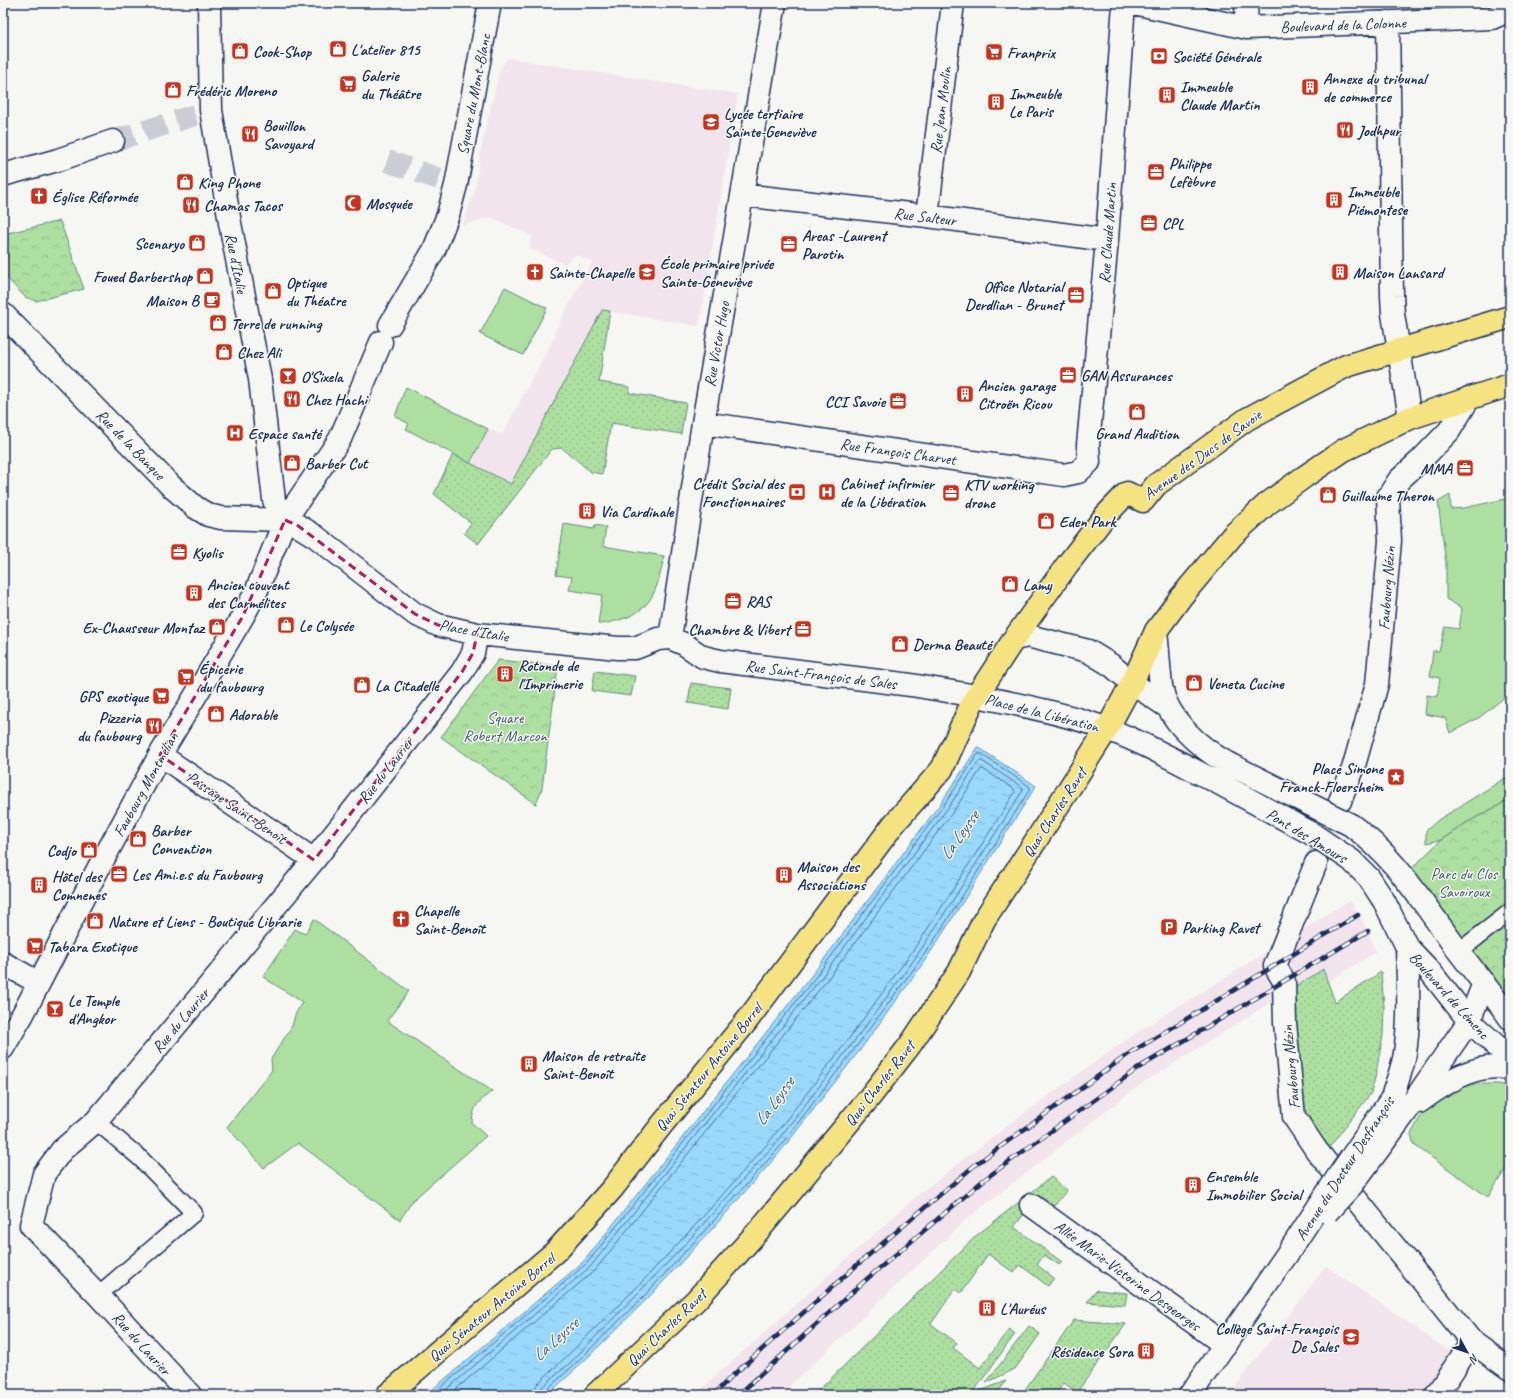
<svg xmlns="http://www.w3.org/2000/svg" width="1513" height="1398" font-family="Caveat,sans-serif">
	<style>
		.built { fill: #f2e4ec }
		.grass { fill: url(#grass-dots); stroke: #64877f }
		.forest { fill: url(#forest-crowns); stroke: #64877f }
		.garden { fill: #acdfa0; stroke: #64877f }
		.water { fill: url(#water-ripples); stroke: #6794bc }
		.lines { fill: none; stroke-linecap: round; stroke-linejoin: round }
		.shore { stroke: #4d739d; stroke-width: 1 }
		.street-tunnel { stroke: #caced4; stroke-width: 22; stroke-dasharray: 22 11; stroke-linecap: butt }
		.lane-casing { stroke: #1b2f5e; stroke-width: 19 }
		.street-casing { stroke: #1b2f5e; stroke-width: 25 }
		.secondary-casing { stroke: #1b2f5e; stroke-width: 25 }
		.primary-casing { stroke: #1b2f5e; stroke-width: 25 }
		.lane { stroke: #f6f6f2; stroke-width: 16 }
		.street { stroke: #f6f6f2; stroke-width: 22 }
		.secondary { stroke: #f6f6f2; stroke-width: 22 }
		.primary { stroke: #f5e382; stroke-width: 22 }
		.rail-casing { stroke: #1b2f5e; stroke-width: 4.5 }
		.rail { stroke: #f6f6f2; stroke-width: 3; stroke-dasharray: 9; stroke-linecap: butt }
		.secondary-bridge-casing { stroke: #1b2f5e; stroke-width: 25; stroke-linecap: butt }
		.secondary-bridge { stroke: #f6f6f2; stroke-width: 22 }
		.marked { fill: none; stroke: #c2185b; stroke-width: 3; stroke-dasharray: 8 5; stroke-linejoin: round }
		.labels { text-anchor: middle; stroke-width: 3; stroke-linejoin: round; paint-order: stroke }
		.street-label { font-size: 16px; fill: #1b2f5e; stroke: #f6f6f2 }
		.poi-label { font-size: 16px; font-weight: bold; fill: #1b2f5e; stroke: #f6f6f2; text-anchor: start }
		.park-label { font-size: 16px; fill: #3f5b6e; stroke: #f6f6f2 }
		.water-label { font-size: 17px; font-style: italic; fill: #3a5985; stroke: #f6f6f2 }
	</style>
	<defs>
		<pattern id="grass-dots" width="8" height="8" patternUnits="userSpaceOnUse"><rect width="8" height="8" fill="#acdfa0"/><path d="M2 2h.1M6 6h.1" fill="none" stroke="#93c08c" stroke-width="1.8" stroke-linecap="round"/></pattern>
		<pattern id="forest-crowns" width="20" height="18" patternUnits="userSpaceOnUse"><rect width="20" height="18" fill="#acdfa0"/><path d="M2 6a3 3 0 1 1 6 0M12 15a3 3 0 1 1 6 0" fill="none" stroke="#93c08c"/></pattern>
		<pattern id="water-ripples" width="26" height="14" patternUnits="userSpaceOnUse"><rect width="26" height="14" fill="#99d8fb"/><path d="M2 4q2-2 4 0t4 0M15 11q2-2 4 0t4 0" fill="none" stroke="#83bada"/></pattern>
	</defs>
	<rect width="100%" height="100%" fill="#f6f6f2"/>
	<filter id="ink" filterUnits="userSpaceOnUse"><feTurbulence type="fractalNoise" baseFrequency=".025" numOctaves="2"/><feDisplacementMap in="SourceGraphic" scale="8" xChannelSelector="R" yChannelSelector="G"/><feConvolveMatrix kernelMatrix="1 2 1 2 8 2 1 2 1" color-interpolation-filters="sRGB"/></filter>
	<g filter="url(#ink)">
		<!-- built -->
		<path class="built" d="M 508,58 L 657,82 L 738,94 L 699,326 L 602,310 L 511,484 L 470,463 L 488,429 L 502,435 L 556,334 L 554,333 L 592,262 L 576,255 L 564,264 L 529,248 L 532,236 L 490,217 L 462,226 L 474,193 L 483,140 L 500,69 Z
			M 1350,900 L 1363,921 L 1376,952 L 1328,982 L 1323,969 L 1140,1085 L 969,1217 L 780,1395 L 695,1395 L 918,1195 L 1008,1125 L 1133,1035 Z
			M 1326,1266 L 1455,1355 L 1426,1395 L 1229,1395 Z"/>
		<!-- grass -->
		<path class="grass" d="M 602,310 L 610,311 L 599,382 L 630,387 L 629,393 L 686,403 L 681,434 L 611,423 L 602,474 L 591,472 L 562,448 L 552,449 L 478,544 L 464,533 L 471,523 L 434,494 L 453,454 L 511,484 Z
			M 595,671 L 635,676 L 631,696 L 592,691 Z
			M 691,683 L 731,688 L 728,709 L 688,703 Z
			M 1323,969 L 1335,1002 L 1381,972 L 1384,1006 L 1383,1035 L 1375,1078 L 1371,1093 L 1328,1149 L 1314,1129 L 1303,1109 L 1298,1064 L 1294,988 Z
			M 1051,1177 L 1067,1190 L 1046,1216 L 1031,1205 L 1014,1227 L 1062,1262 L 1059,1265 L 1044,1255 L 1037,1265 L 1054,1278 L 1048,1286 L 1020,1265 L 1014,1273 L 988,1254 L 961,1293 L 955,1289 L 931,1324 L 957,1343 L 953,1348 L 980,1368 L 1009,1329 L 1015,1334 L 972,1394 L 1006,1381 L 996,1395 L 814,1395 L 977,1235 Z
			M 1097,1290 L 1127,1293 L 1125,1305 L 1087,1302 Z
			M 1074,1320 L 1126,1324 L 1077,1392 L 1064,1383 L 1055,1395 L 1021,1395 Z
			M 1029,1326 L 1040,1334 L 1015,1369 L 986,1383 Z"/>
		<!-- forest -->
		<path class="forest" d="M 60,221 L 84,289 L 36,301 L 25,297 L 3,274 L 3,234 Z
			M 498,660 L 558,666 L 542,788 L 536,804 L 441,737 Z
			M 1510,799 L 1510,1018 L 1403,877 L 1441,840 L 1466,823 Z"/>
		<!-- garden -->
		<path class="garden" d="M 505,287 L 547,308 L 523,355 L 480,334 Z
			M 406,387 L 488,429 L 470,463 L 406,429 L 409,424 L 395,416 Z
			M 1510,482 L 1510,693 L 1480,717 L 1450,733 L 1445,718 L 1425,714 L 1427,695 L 1437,697 L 1440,678 L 1430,676 L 1433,651 L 1439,651 L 1445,627 L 1459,629 L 1462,608 L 1446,599 L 1446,563 L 1438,502 L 1450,495 L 1451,509 L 1464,508 L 1510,498 L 1506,484 Z
			M 564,524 L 594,529 L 595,525 L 606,527 L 603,546 L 664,556 C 658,587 653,611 619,620 C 612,622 606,624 598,624 L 602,595 L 569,590 L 572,577 L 556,575 Z
			M 1510,775 L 1510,799 L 1466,823 L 1441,840 L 1426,843 L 1426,831 L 1438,820 Z
			M 314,919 L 409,991 L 387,1021 L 492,1091 C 479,1102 473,1105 472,1123 L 486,1136 L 413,1200 L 400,1220 L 298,1143 L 264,1168 L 227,1127 L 272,1070 L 271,1059 L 292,1026 L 295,1015 L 302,1002 L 263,977 L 295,929 L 305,934 Z
			M 1475,1084 L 1498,1084 L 1510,1086 L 1510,1162 L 1488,1197 L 1414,1145 L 1411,1134 L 1423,1112 L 1442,1094 Z"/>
		<!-- water -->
		<path class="water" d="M 978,747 L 1036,786 L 938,941 L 917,972 L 860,1050 L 781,1151 L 712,1229 L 649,1297 L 576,1369 L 547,1395 L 426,1395 L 584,1261 L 815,971 L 943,800 Z"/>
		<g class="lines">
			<!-- shore -->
			<path class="shore" d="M 432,1395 L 587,1263 L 818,974 L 946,802 L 978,754 L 981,754 L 1029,786 L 1030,789 L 935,939 L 913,970 L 856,1047 L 778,1149 L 709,1226 L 646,1294 L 573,1366 L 546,1390 L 544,1395
				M 440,1395 L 591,1266 L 822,977 L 950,805 L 979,761 L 982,761 L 1023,788 L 1023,790 L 930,936 L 909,967 L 852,1044 L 774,1145 L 678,1252 L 570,1363 L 542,1387 L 539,1395
				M 449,1395 L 595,1270 L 827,980 L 955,809 L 981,769 L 983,769 L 1014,789 L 1015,792 L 1005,808 L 925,933 L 904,963 L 848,1040 L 769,1142 L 701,1219 L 638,1286 L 565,1358 L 538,1383 L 535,1388 L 533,1395"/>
			<!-- street-tunnel -->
			<path class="street-tunnel" d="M 113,141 L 195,115
				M 387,161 L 448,182
				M 1317,860 L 1340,801"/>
			<defs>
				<path id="lane" d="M 1458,952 L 1510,912
					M 96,1121 L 141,1159 L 194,1213 L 98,1295"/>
				<path id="street" d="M 209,3 L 211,110 L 230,223 L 260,379 L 274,500 L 276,506 L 285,520
					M 1134,3 L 1247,28 L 1492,18 L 1503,13 L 1510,13
					M 1246,3 L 1247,28
					M 1388,22 L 1392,296 L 1393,314 L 1410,418
					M 3,175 L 58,160 L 113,141
					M 743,195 L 927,216 L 1107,240
					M 927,216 L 953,3
					M 3,314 L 171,486 L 195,507 L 208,515 L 221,518 L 285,520 L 297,525 L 315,536 L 415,614 L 438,625 L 477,634 L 618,648 L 635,648 L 658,639 L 670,638 L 684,644 L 703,657 L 720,661 L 911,685 L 977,696
					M 390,325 L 434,250 L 448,215 L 456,185 L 490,3
					M 703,423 L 1064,475 L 1078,472 L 1089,462 L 1088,445 L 1107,240 L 1124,3
					M 670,638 L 703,423 L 775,3
					M 160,755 L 314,860
					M 1340,801 L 1353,769 L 1377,684 L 1390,541 L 1388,497 L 1399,480 L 1422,459 L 1449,431 L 1469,398
					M 1316,863 L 1275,966 L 1284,981 L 1285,1023 L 1294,1117 L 1317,1151 L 1472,1342 L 1510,1369
					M 3,963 L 30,978 L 40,981
					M 3,1048 L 23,1014 L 98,869 L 160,755 L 243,616 L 256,592 L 285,520 L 340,439 L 381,342
					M 1031,1205 L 1225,1345
					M 190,1395 L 98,1295 L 31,1225 L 44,1174 L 62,1150 L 96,1121 L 314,860 L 462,672 L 473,653 L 477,634
					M 1436,1395 L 1472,1342"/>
				<path id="secondary" d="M 1156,631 C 1158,649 1159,668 1161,686 C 1167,720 1199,747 1227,763
					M 1014,639 L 1028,636 L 1088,651 L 1111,665 L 1132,683 L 1169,708
					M 977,696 C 1015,704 1053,711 1090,723 C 1134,737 1174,760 1215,781
					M 1436,920 C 1459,954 1486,985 1510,1018
					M 1407,947 L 1429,970 L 1469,1021 L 1510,1058
					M 1392,1098 C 1396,1083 1403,1068 1405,1053 C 1410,1018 1408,983 1407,947
					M 1419,1102 C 1445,1083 1476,1061 1510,1069
					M 1406,1112 L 1469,1021 L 1484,983
					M 1190,1395 L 1292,1247"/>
				<path id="primary" d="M 387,1395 L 556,1251 L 612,1189 L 660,1127 L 746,1022 L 893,825 L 942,769 L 972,703 L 1014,639 L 1067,565 L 1105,516 L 1127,493 L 1143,501 L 1156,485 L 1247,419 L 1346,366 L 1510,317
					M 595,1395 L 696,1300 L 760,1229 L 869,1098 L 910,1045 L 959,972 L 984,920 L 1035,842 L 1107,729 L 1132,683 L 1156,631 L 1181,597 L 1233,535 L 1267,504 L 1304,477 L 1344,450 L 1410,418 L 1510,385"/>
			</defs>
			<!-- lane casing -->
			<use href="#lane" class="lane-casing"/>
			<!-- street casing -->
			<use href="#street" class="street-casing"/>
			<!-- secondary casing -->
			<use href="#secondary" class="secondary-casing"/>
			<!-- primary casing -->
			<use href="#primary" class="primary-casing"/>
			<!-- lane -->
			<use href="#lane" class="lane"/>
			<!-- street -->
			<use href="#street" class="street"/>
			<!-- secondary -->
			<use href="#secondary" class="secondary"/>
			<!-- primary -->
			<use href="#primary" class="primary"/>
			<defs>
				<path id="rail" d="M 713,1395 L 732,1376 L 857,1265 L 975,1165 L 1130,1053 L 1358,915
					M 738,1395 L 868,1278 L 985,1179 L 1140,1067 L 1368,931"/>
			</defs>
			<!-- rail casing -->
			<use href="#rail" class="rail-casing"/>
			<!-- rail -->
			<use href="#rail" class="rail"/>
			<defs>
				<path id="secondary-bridge" d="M 1227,763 L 1351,825 C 1387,851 1410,884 1436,920
					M 1215,781 L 1314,835 L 1351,860 L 1369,878 L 1384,901 L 1407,947
					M 1327,1212 L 1352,1185 L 1406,1112
					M 1292,1247 L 1339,1175 L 1392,1098"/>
			</defs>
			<!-- secondary-bridge casing -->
			<use href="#secondary-bridge" class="secondary-bridge-casing"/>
			<!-- secondary-bridge -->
			<use href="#secondary-bridge" class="secondary-bridge"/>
		</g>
	</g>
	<!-- marked area -->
	<path class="marked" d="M 285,520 L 297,525 L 415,614 L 438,625 L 477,634 L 473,653 L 462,672 L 314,860 L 160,755 L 243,616 Z"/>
	<!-- icons -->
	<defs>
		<symbol id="shop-square" viewBox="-11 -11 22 22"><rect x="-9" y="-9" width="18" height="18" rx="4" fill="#c8321e" stroke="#f6f6f2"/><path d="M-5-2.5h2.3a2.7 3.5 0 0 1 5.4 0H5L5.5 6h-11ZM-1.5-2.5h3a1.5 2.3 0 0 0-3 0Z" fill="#fff"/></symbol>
		<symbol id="supermarket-square" viewBox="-11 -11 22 22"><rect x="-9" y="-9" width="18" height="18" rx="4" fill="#c8321e" stroke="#f6f6f2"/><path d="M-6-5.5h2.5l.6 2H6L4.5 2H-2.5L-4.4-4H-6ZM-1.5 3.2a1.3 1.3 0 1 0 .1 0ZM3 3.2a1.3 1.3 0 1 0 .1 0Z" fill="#fff"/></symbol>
		<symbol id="bank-square" viewBox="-11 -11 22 22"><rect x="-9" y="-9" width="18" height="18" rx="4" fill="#c8321e" stroke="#f6f6f2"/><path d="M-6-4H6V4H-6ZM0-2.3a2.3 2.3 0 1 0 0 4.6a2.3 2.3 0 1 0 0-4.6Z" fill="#fff"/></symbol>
		<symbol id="building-square" viewBox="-11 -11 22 22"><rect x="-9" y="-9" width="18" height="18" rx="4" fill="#c8321e" stroke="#f6f6f2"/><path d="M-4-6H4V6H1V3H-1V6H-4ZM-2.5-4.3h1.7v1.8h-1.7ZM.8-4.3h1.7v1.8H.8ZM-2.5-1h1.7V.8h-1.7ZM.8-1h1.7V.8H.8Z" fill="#fff"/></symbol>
		<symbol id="school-square" viewBox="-11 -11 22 22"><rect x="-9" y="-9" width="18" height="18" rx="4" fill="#c8321e" stroke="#f6f6f2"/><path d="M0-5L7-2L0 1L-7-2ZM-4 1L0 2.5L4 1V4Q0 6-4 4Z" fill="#fff"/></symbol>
		<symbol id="restaurant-square" viewBox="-11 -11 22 22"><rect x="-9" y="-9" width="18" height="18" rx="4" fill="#c8321e" stroke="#f6f6f2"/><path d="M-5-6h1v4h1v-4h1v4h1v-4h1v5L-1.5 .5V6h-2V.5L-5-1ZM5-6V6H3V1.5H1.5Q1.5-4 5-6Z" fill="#fff"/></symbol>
		<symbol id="office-square" viewBox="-11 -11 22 22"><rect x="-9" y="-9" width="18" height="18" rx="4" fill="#c8321e" stroke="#f6f6f2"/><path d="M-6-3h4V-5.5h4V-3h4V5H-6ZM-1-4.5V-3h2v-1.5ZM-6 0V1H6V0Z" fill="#fff"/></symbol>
		<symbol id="church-square" viewBox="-11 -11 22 22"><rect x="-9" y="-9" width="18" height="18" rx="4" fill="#c8321e" stroke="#f6f6f2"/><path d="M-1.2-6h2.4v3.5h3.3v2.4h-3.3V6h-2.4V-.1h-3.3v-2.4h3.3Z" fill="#fff"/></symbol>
		<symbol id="mosque-square" viewBox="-11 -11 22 22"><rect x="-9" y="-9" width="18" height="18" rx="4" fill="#c8321e" stroke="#f6f6f2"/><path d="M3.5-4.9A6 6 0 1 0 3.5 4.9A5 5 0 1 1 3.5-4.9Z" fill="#fff"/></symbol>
		<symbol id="cafe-square" viewBox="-11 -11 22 22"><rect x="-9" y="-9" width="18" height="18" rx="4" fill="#c8321e" stroke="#f6f6f2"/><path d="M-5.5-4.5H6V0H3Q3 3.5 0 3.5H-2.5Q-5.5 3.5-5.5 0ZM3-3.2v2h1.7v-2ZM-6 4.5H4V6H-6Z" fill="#fff"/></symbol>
		<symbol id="bar-square" viewBox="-11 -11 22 22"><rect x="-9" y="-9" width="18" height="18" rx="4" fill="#c8321e" stroke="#f6f6f2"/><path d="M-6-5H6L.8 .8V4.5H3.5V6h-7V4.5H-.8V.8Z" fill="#fff"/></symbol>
		<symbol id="hospital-square" viewBox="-11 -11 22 22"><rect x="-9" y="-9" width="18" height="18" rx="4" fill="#c8321e" stroke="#f6f6f2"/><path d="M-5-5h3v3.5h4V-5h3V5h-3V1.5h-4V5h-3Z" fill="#fff"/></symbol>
		<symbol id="sight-square" viewBox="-11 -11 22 22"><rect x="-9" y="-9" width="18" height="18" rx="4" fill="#c8321e" stroke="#f6f6f2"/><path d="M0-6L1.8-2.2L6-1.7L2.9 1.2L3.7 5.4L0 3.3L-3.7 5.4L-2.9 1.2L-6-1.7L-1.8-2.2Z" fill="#fff"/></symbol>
		<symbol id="parking-square" viewBox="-11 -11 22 22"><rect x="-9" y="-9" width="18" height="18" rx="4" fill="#c8321e" stroke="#f6f6f2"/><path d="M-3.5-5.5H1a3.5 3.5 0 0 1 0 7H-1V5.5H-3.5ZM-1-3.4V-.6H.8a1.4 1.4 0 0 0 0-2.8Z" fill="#fff"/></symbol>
	</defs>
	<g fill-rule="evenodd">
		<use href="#shop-square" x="328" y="39" width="20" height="20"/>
		<use href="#shop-square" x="230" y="41" width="20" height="20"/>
		<use href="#supermarket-square" x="984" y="42" width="20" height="20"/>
		<use href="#bank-square" x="1149" y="46" width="20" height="20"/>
		<use href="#supermarket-square" x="338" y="74" width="20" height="20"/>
		<use href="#building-square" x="1300" y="77" width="20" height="20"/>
		<use href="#shop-square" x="163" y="80" width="20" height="20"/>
		<use href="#building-square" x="1157" y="85" width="20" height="20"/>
		<use href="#building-square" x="986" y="92" width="20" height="20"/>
		<use href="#school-square" x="701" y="112" width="20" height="20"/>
		<use href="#restaurant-square" x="1335" y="120" width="20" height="20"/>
		<use href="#restaurant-square" x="240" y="124" width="20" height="20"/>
		<use href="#office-square" x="1146" y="162" width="20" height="20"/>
		<use href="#shop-square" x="175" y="172" width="20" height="20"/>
		<use href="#church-square" x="29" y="186" width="20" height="20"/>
		<use href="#building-square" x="1324" y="190" width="20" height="20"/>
		<use href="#mosque-square" x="343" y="193" width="20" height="20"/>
		<use href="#restaurant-square" x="181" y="195" width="20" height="20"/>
		<use href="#office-square" x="1139" y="213" width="20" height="20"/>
		<use href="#shop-square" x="187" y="233" width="20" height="20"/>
		<use href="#office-square" x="779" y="234" width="20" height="20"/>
		<use href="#church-square" x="525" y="262" width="20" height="20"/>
		<use href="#school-square" x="637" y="262" width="20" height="20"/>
		<use href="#building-square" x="1330" y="262" width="20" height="20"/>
		<use href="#shop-square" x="195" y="266" width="20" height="20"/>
		<use href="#shop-square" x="263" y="281" width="20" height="20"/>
		<use href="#office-square" x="1066" y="285" width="20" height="20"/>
		<use href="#cafe-square" x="202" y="290" width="20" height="20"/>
		<use href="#shop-square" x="208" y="313" width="20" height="20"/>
		<use href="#shop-square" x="214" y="342" width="20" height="20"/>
		<use href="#office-square" x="1058" y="365" width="20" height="20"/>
		<use href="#bar-square" x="278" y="366" width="20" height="20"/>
		<use href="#building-square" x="955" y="384" width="20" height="20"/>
		<use href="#restaurant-square" x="282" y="389" width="20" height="20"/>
		<use href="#office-square" x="888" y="391" width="20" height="20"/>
		<use href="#shop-square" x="1127" y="402" width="20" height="20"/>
		<use href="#hospital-square" x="225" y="423" width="20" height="20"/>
		<use href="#shop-square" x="282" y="453" width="20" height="20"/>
		<use href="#office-square" x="1455" y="458" width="20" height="20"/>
		<use href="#bank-square" x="787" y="482" width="20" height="20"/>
		<use href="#hospital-square" x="817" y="482" width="20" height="20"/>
		<use href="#office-square" x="941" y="483" width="20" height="20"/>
		<use href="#shop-square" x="1318" y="485" width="20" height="20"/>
		<use href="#building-square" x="577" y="501" width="20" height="20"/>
		<use href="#shop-square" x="1036" y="511" width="20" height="20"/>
		<use href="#office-square" x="169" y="542" width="20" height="20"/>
		<use href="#shop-square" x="1000" y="574" width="20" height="20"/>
		<use href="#building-square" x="184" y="583" width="20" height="20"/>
		<use href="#office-square" x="723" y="591" width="20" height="20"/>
		<use href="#shop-square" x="276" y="615" width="20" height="20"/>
		<use href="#shop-square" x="207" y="617" width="20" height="20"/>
		<use href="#office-square" x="793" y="619" width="20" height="20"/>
		<use href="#shop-square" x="890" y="634" width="20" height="20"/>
		<use href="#building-square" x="495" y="664" width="20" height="20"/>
		<use href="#supermarket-square" x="176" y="667" width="20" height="20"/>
		<use href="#shop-square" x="1184" y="673" width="20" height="20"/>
		<use href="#shop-square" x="352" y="675" width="20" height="20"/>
		<use href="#supermarket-square" x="151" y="686" width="20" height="20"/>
		<use href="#shop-square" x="206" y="704" width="20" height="20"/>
		<use href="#restaurant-square" x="144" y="716" width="20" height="20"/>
		<use href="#sight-square" x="1386" y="767" width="20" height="20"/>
		<use href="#shop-square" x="128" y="829" width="20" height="20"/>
		<use href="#shop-square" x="79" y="840" width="20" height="20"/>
		<use href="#office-square" x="109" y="864" width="20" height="20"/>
		<use href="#building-square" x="774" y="865" width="20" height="20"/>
		<use href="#building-square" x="29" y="875" width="20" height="20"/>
		<use href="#church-square" x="391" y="909" width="20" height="20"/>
		<use href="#shop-square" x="85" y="911" width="20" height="20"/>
		<use href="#parking-square" x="1159" y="917" width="20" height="20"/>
		<use href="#supermarket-square" x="25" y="936" width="20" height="20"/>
		<use href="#bar-square" x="45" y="999" width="20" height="20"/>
		<use href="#building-square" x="519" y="1054" width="20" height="20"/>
		<use href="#building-square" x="1183" y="1175" width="20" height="20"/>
		<use href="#building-square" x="977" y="1298" width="20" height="20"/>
		<use href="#school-square" x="1341" y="1327" width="20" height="20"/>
		<use href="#building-square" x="1136" y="1341" width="20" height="20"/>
	</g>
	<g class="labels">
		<!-- street labels -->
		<g class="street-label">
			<text transform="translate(1343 24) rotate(-2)" y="6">Boulevard de la Colonne</text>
			<text transform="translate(473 94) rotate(-79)" y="6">Square du Mont-Blanc</text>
			<text transform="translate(940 110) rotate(-83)" y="6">Rue Jean Moulin</text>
			<text transform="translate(925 216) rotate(7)" y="6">Rue Salteur</text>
			<text transform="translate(1107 233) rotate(-86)" y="6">Rue Claude Martin</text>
			<text transform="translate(237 263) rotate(79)" y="6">Rue d'Italie</text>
			<text transform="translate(716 344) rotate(-80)" y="6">Rue Victor Hugo</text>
			<text transform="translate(131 444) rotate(46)" y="6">Rue de la Banque</text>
			<text transform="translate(898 451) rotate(8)" y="6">Rue François Charvet</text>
			<text transform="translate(1202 454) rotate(-36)" y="6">Avenue des Ducs de Savoie</text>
			<text transform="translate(1386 588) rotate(-86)" y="6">Faubourg Nézin</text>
			<text transform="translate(474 630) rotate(10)" y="6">Place d'Italie</text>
			<text transform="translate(821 674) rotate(7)" y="6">Rue Saint-François de Sales</text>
			<text transform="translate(1042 712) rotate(14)" y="6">Place de la Libération</text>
			<text transform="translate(385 770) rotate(-52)" y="6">Rue du Laurier</text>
			<text transform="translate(145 784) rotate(-61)" y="6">Faubourg Montmélian</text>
			<text transform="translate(237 807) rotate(34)" y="6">Passage Saint-Benoît</text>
			<text transform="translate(1054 812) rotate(-57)" y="6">Quai Charles Ravet</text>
			<text transform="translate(1307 835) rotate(31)" y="6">Pont des Amours</text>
			<text transform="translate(1450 995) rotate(48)" y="6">Boulevard de Lémenc</text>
			<text transform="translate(180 1020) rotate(-50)" y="6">Rue du Laurier</text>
			<text transform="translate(708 1067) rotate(-51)" y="6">Quai Sénateur Antoine Borrel</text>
			<text transform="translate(1290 1067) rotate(-95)" y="6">Faubourg Nézin</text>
			<text transform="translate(879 1083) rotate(-52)" y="6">Quai Charles Ravet</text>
			<text transform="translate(1344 1168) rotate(-57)" y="6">Avenue du Docteur Desfrançois</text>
			<text transform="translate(1128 1275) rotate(36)" y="6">Allée Marie-Victorine Desgeorges</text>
			<text transform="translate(491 1307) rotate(-40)" y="6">Quai Sénateur Antoine Borrel</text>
			<text transform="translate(666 1327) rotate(-44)" y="6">Quai Charles Ravet</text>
			<text transform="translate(142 1343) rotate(48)" y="6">Rue du Laurier</text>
		</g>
		<!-- poi labels -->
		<g class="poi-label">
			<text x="351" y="55">L'atelier 815</text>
			<text x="253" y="57">Cook-Shop</text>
			<text x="1007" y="58">Franprix</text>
			<text x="1172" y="62">Société Générale</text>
			<text x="361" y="81">Galerie<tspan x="361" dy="18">du Théâtre</tspan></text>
			<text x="1323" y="84">Annexe du tribunal<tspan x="1323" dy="18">de commerce</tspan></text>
			<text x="1180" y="92">Immeuble<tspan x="1180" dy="18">Claude Martin</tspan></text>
			<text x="186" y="96">Frédéric Moreno</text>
			<text x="1009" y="99">Immeuble<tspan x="1009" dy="18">Le Paris</tspan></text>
			<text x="724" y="119">Lycée tertiaire<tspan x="724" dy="18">Sainte-Geneviève</tspan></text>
			<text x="263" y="131">Bouillon<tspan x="263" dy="18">Savoyard</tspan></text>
			<text x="1358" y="136">Jodhpur</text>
			<text x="1169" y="169">Philippe<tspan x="1169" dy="18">Lefèbvre</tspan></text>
			<text x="198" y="188">King Phone</text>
			<text x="1347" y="197">Immeuble<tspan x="1347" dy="18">Piémontese</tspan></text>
			<text x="52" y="202">Église Réformée</text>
			<text x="366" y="209">Mosquée</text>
			<text x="204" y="211">Chamas Tacos</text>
			<text x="1162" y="229">CPL</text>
			<text x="802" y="241">Areas -Laurent<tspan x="802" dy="18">Parotin</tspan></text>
			<text x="184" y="249" text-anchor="end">Scenaryo</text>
			<text x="660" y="269">École primaire privée<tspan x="660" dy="18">Sainte-Geneviève</tspan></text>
			<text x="548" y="278">Sainte-Chapelle</text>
			<text x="1353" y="278">Maison Lansard</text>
			<text x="192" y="282" text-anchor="end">Foued Barbershop</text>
			<text x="286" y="288">Optique<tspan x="286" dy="18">du Théatre</tspan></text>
			<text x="1063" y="292" text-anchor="end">Office Notarial<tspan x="1063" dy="18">Derdlian - Brunet</tspan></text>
			<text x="199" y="306" text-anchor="end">Maison B</text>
			<text x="231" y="329">Terre de running</text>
			<text x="237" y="358">Chez Ali</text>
			<text x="1081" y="381">GAN Assurances</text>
			<text x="301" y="382">O'Sixela</text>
			<text x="978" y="391">Ancien garage<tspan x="978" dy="18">Citroën Ricou</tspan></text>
			<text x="305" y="405">Chez Hachi</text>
			<text x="885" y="407" text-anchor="end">CCI Savoie</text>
			<text x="248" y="439">Espace santé</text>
			<text x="1137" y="439" text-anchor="middle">Grand Audition</text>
			<text x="305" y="469">Barber Cut</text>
			<text x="1452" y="474" text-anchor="end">MMA</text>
			<text x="784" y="489" text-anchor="end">Crédit Social des<tspan x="784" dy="18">Fonctionnaires</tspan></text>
			<text x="840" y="489">Cabinet infirmier<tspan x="840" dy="18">de la Libération</tspan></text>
			<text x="964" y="490">KTV working<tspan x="964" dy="18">drone</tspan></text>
			<text x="1341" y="501">Guillaume Theron</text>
			<text x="600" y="517">Via Cardinale</text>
			<text x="1059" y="527">Eden Park</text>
			<text x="192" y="558">Kyolis</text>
			<text x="207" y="590">Ancien couvent<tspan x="207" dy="18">des Carmélites</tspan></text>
			<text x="1023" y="590">Lamy</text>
			<text x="746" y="607">RAS</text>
			<text x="299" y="631">Le Colysée</text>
			<text x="204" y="633" text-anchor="end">Ex-Chausseur Montaz</text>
			<text x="790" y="635" text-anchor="end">Chambre &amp; Vibert</text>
			<text x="913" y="650">Derma Beauté</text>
			<text x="518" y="671">Rotonde de<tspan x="518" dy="18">l'Imprimerie</tspan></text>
			<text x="199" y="674">Épicerie<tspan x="199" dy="18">du faubourg</tspan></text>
			<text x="1207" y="689">Veneta Cucine</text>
			<text x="375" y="691">La Citadelle</text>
			<text x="148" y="702" text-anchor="end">GPS exotique</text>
			<text x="229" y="720">Adorable</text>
			<text x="141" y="723" text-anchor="end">Pizzeria<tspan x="141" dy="18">du faubourg</tspan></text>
			<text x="1383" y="774" text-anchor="end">Place Simone<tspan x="1383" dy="18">Franck-Floersheim</tspan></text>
			<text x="151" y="836">Barber<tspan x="151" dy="18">Convention</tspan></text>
			<text x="76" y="856" text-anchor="end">Codjo</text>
			<text x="797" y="872">Maison des<tspan x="797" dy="18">Associations</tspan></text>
			<text x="132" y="880">Les Ami.e.s du Faubourg</text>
			<text x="52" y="882">Hôtel des<tspan x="52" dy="18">Comnenes</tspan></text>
			<text x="414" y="916">Chapelle<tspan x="414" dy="18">Saint-Benoît</tspan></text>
			<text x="108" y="927">Nature et Liens - Boutique Librarie</text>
			<text x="1182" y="933">Parking Ravet</text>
			<text x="48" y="952">Tabara Exotique</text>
			<text x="68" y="1006">Le Temple<tspan x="68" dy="18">d'Angkor</tspan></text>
			<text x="542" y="1061">Maison de retraite<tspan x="542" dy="18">Saint-Benoît</tspan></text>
			<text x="1206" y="1182">Ensemble<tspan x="1206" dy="18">Immobilier Social</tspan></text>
			<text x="1000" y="1314">L'Auréus</text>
			<text x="1338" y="1334" text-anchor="end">Collège Saint-François<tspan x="1338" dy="18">De Sales</tspan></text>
			<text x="1133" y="1357" text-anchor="end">Résidence Sora</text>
		</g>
		<!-- park labels -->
		<g class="park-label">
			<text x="505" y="723">Square<tspan x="505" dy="18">Robert Marcon</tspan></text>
			<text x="1464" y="879">Parc du Clos<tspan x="1464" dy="18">Savoiroux</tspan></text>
		</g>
		<!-- water labels -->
		<g class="water-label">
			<text transform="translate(959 835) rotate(-55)" y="6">La Leysse</text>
			<text transform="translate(774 1101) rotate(-54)" y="6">La Leysse</text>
			<text transform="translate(555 1339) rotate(-42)" y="6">La Leysse</text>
		</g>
	</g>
	<!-- margin -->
	<rect width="1513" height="1398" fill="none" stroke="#f6f6f2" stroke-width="16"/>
	<rect x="8" y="8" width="1497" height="1382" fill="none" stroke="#1b2f5e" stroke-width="1.5" filter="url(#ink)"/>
	<!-- north arrow -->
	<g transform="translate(1467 1352) rotate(130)" stroke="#f6f6f2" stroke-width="3" paint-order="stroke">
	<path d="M0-3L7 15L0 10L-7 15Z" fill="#1b2f5e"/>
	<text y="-6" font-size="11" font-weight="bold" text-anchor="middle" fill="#1b2f5e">N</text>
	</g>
</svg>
